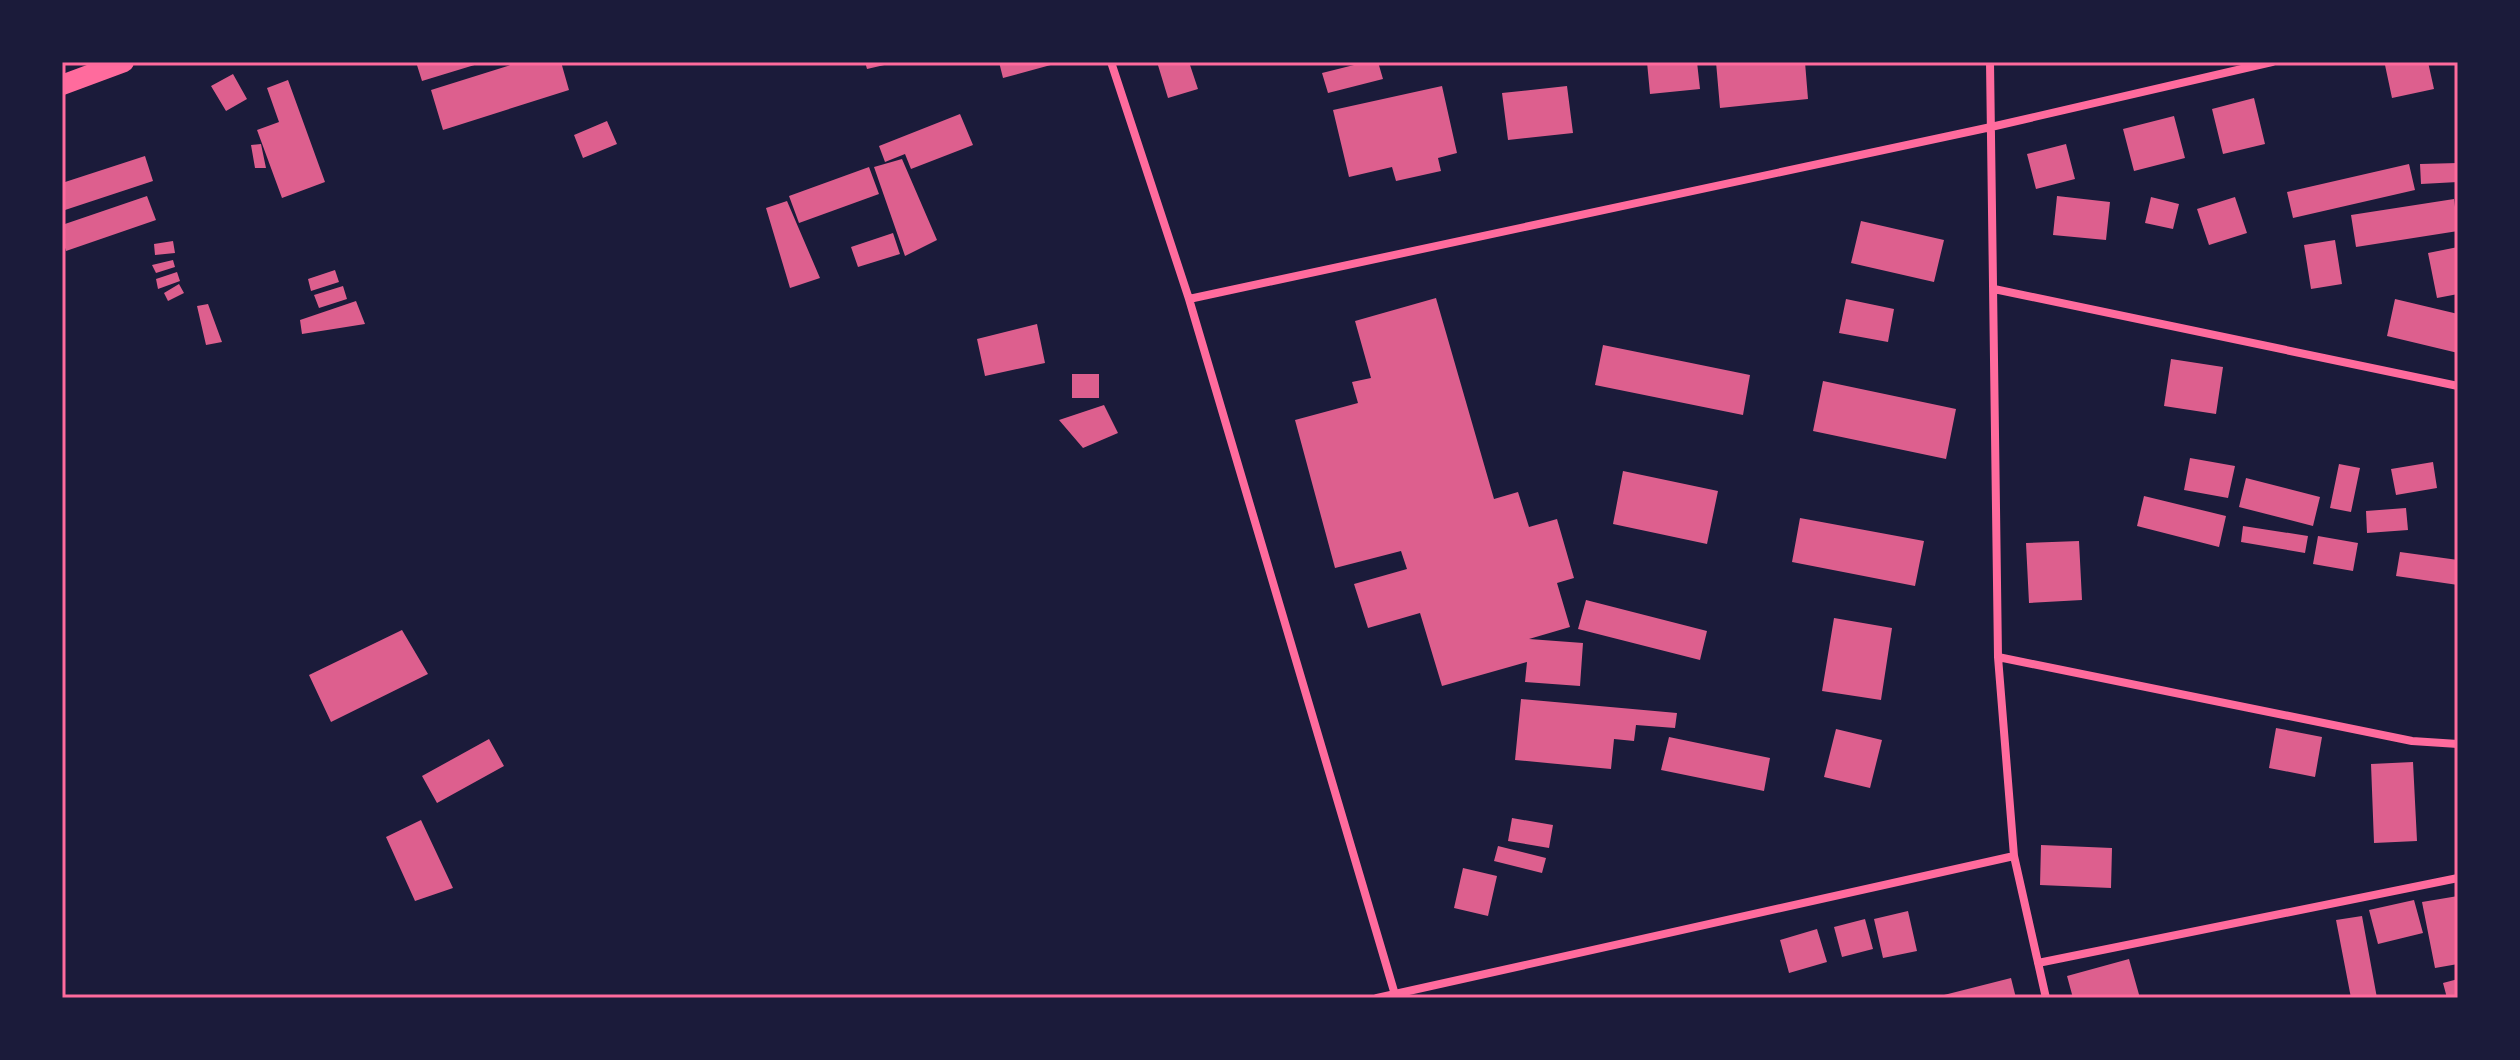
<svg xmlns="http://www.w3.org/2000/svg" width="2520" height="1060" font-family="'Golos Text',sans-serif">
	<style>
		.building { fill: #dd5f8e }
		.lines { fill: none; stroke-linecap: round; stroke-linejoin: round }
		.minor { stroke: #ff6b9d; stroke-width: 8 }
		.primary { stroke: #ff6b9d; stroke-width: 20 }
		.neatline { fill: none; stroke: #ff6b9d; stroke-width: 3 }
	</style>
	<rect width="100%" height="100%" fill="#1b1b3a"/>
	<!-- building -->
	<path class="building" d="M 416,62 L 481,62 L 481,63 L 422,81 Z
		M 520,62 L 561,62 L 569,90 L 443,130 L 431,90 Z
		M 865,62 L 893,62 L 893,63 L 867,69 Z
		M 999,62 L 1058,62 L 1058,63 L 1003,78 Z
		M 1157,62 L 1189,62 L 1198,89 L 1168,98 Z
		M 1366,62 L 1378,62 L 1383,79 L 1328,93 L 1322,73 Z
		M 1647,62 L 1697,62 L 1700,89 L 1650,94 Z
		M 1716,62 L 1805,62 L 1808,99 L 1720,108 Z
		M 2398,62 L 2428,62 L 2434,89 L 2392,98 L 2385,65 Z
		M 233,74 L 247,99 L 226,111 L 211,86 Z
		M 288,80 L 325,182 L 282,198 L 257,130 L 279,122 L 267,88 Z
		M 1442,86 L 1457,153 L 1438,158 L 1441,171 L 1396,181 L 1392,167 L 1349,177 L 1333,110 Z
		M 1567,86 L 1573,133 L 1508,140 L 1502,93 Z
		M 2254,98 L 2265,144 L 2223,154 L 2212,109 Z
		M 960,114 L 973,145 L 911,169 L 905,154 L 885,162 L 879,146 Z
		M 2174,116 L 2185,158 L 2134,171 L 2123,129 Z
		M 607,121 L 617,144 L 583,158 L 574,135 Z
		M 261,144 L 266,168 L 255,168 L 251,145 Z
		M 2066,144 L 2075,179 L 2036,189 L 2027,154 Z
		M 145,156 L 153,181 L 62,211 L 62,183 Z
		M 902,159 L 937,240 L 905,256 L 874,167 Z
		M 2458,163 L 2458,182 L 2421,184 L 2420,164 Z
		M 2409,164 L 2415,190 L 2293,218 L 2287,192 Z
		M 869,167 L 879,194 L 799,223 L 789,196 Z
		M 147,196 L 156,220 L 66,251 L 62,238 L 62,225 Z
		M 2057,196 L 2110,202 L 2106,240 L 2053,235 Z
		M 2151,197 L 2179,204 L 2173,229 L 2145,223 Z
		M 2235,197 L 2247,233 L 2209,245 L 2197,209 Z
		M 2454,199 L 2458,231 L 2356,247 L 2351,215 Z
		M 787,201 L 820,278 L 790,288 L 766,208 Z
		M 1861,221 L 1944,240 L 1934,282 L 1851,263 Z
		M 893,233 L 900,254 L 858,267 L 851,247 Z
		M 2335,240 L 2342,284 L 2311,289 L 2304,245 Z
		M 173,241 L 175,253 L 155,255 L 154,244 Z
		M 2458,247 L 2458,294 L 2437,298 L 2428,253 Z
		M 173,260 L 175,267 L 156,273 L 152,265 Z
		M 335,270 L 339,282 L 311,291 L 308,279 Z
		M 177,272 L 180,281 L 158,289 L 156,279 Z
		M 179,284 L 184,293 L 168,301 L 164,293 Z
		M 343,286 L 347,299 L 319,308 L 314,295 Z
		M 1436,298 L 1494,499 L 1518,492 L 1529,527 L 1557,519 L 1574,578 L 1557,583 L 1570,627 L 1529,639 L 1583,643 L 1580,686 L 1525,682 L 1527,662 L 1442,686 L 1420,613 L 1368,628 L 1354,584 L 1407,569 L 1401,551 L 1335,568 L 1295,420 L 1358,403 L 1352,382 L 1371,378 L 1355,321 Z
		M 1846,299 L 1894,309 L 1888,342 L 1839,333 Z
		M 2395,299 L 2458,314 L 2458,353 L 2387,336 Z
		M 356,301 L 365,324 L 302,334 L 300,320 Z
		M 208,304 L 222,342 L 206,345 L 197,306 Z
		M 1037,324 L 1045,363 L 985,376 L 977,339 Z
		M 1603,345 L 1750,375 L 1743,415 L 1595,385 Z
		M 2171,359 L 2223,367 L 2216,414 L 2164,406 Z
		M 1072,374 L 1099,374 L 1099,398 L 1072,398 Z
		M 1823,381 L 1956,409 L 1946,459 L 1813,431 Z
		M 1104,405 L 1118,433 L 1083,448 L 1059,420 Z
		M 2190,458 L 2235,466 L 2228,498 L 2184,490 Z
		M 2433,462 L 2437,488 L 2396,495 L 2391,469 Z
		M 2339,464 L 2360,468 L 2351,512 L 2330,508 Z
		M 1623,471 L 1718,491 L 1707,544 L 1613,524 Z
		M 2246,478 L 2320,497 L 2313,526 L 2239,507 Z
		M 2144,496 L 2226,516 L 2219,547 L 2137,526 Z
		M 2406,508 L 2408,530 L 2367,533 L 2366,511 Z
		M 1800,518 L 1924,541 L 1915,586 L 1792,562 Z
		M 2243,526 L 2308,536 L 2305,553 L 2241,542 Z
		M 2318,536 L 2358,543 L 2353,571 L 2313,564 Z
		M 2079,541 L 2082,600 L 2029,603 L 2026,543 Z
		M 2400,552 L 2458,560 L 2458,585 L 2396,576 Z
		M 1586,600 L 1707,631 L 1700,660 L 1578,629 Z
		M 1834,618 L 1892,628 L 1881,700 L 1822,691 Z
		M 402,630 L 428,674 L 331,722 L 309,675 Z
		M 1521,699 L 1677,713 L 1675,728 L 1636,725 L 1634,741 L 1614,739 L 1611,769 L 1515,760 Z
		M 2276,728 L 2322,737 L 2315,777 L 2269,768 Z
		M 1836,729 L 1882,740 L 1870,788 L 1824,777 Z
		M 1669,737 L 1770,758 L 1764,791 L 1661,770 Z
		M 489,739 L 504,766 L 437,803 L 422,776 Z
		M 2413,762 L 2417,841 L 2374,843 L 2371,764 Z
		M 1512,818 L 1553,825 L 1549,848 L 1508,841 Z
		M 421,820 L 453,888 L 415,901 L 386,837 Z
		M 2041,845 L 2112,848 L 2111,888 L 2040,885 Z
		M 1498,846 L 1546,858 L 1542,873 L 1494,861 Z
		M 1463,868 L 1497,876 L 1488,916 L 1454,908 Z
		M 2458,896 L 2458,964 L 2435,968 L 2422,902 Z
		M 2414,900 L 2423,933 L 2378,944 L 2369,910 Z
		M 1908,911 L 1917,951 L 1883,958 L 1874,919 Z
		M 2362,916 L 2377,998 L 2351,998 L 2336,920 Z
		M 1865,919 L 1873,949 L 1842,957 L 1834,927 Z
		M 1817,929 L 1827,962 L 1789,973 L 1780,940 Z
		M 2129,959 L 2140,998 L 2073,998 L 2067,976 Z
		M 2011,978 L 2016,998 L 1945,998 L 1944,995 Z
		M 2458,979 L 2458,998 L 2447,998 L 2443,983 Z"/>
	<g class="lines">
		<!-- minor -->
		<path class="minor" d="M 1111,62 L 1189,299 L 1396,998
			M 1990,62 L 1998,657 L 2014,856 L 2046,998
			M 1994,289 L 2458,386
			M 1189,299 L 1991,127 L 2272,62
			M 1998,657 L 2412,741 L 2458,744
			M 2038,963 L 2458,878
			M 1377,998 L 2014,856"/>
		<!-- primary -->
		<path class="primary" d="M 62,85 L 124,62"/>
	</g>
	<!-- border -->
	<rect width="2520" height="1060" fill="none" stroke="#1b1b3a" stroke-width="128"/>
	<rect x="64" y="64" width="2392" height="932" class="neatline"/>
</svg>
